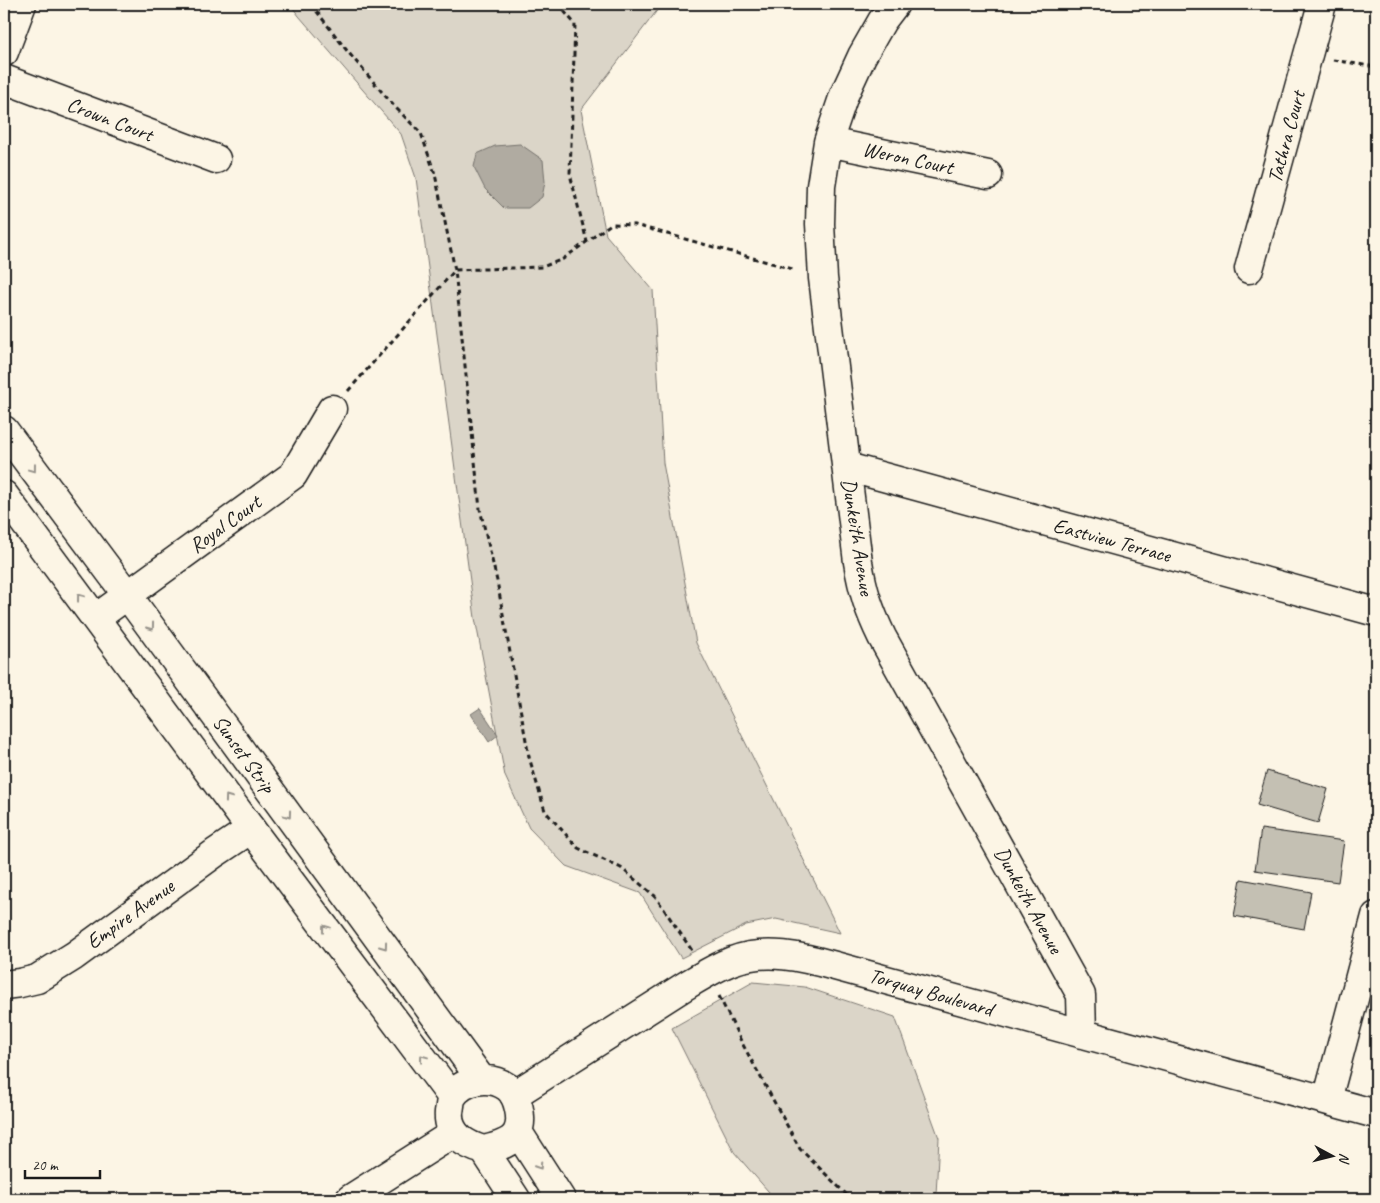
<svg xmlns="http://www.w3.org/2000/svg" width="1380" height="1203" font-family="Caveat,sans-serif">
	<style>
		.green { fill: #dbd5c8; stroke: #7c7872 }
		.water { fill: #b0aba1; stroke: #75726c }
		.building { fill: #c4c0b3; stroke: #1c1c1c }
		.lines { fill: none; stroke-linecap: round; stroke-linejoin: round }
		.street-casing { stroke: #1c1c1c; stroke-width: 31 }
		.secondary-casing { stroke: #1c1c1c; stroke-width: 31 }
		.path { stroke: #1c1c1c; stroke-width: 3; stroke-dasharray: 5 4; stroke-linecap: butt }
		.street { stroke: #fcf5e5; stroke-width: 28 }
		.secondary { stroke: #fcf5e5; stroke-width: 28 }
		.oneway { stroke: #97938b }
		.labels { text-anchor: middle; stroke-width: 4; stroke-linejoin: round; paint-order: stroke }
		.street-label { font-size: 21px; fill: #1c1c1c; stroke: #fcf5e5 }
	</style>
	<rect width="100%" height="100%" fill="#fcf5e5"/>
	<filter id="ink" filterUnits="userSpaceOnUse"><feTurbulence type="fractalNoise" baseFrequency=".02" numOctaves="2"/><feDisplacementMap in="SourceGraphic" scale="10" xChannelSelector="R" yChannelSelector="G"/><feConvolveMatrix kernelMatrix="1 2 1 2 8 2 1 2 1" color-interpolation-filters="sRGB"/></filter>
	<g filter="url(#ink)">
		<!-- green -->
		<path class="green" d="M 290,4 L 662,4 L 581,110 L 606,235 L 653,290 L 663,463 L 696,643 L 840,933 L 776,919 L 746,925 L 681,958 L 640,893 L 566,866 L 529,828 L 505,776 L 475,618 L 416,178 L 401,134 L 299,16 Z
			M 753,982 L 805,987 L 895,1017 L 939,1138 L 936,1195 L 980,1199 L 775,1199 L 734,1152 L 672,1028 Z"/>
		<!-- water -->
		<path class="water" d="M 520,144 L 543,160 L 545,182 L 542,197 L 528,208 L 504,208 L 485,189 L 474,167 L 477,154 L 495,146 Z
			M 480,708 L 498,735 L 489,742 L 471,714 Z"/>
		<!-- building -->
		<path class="building" d="M 1267,771 L 1328,789 L 1318,823 L 1257,805 Z
			M 1261,829 L 1344,841 L 1338,882 L 1255,870 Z
			M 1241,879 L 1311,892 L 1304,929 L 1234,916 Z"/>
		<g class="lines">
			<defs>
				<path id="street" d="M 895,4 L 882,21 L 862,56 L 844,95 L 828,142 L 821,186 L 820,224 L 823,278 L 858,562 C 863,592 869,610 882,637 L 1081,995 L 1082,1034
					M 4,52 L 22,4
					M 4,79 L 216,159
					M 828,142 L 988,175
					M 1249,269 L 1322,4
					M 847,467 L 1376,612
					M 96,618 L 293,475 L 332,409
					M 4,985 L 20,983 L 37,979 L 74,956 L 215,853 L 251,829
					M 514,1095 L 685,986 C 700,977 716,967 732,961 C 765,948 803,957 835,966 L 1376,1114
					M 1327,1100 L 1376,916
					M 350,1199 L 454,1133"/>
				<path id="secondary" d="M 4,430 L 128,596 L 481,1079
					M 4,495 L 251,829 L 452,1097
					M 518,1132 L 561,1199
					M 484,1150 C 496,1147 511,1144 517,1133 C 524,1120 518,1095 507,1087 C 490,1075 463,1079 452,1097 C 450,1101 450,1108 449,1112 C 447,1134 465,1145 484,1150 L 516,1199"/>
			</defs>
			<!-- street casing -->
			<use href="#street" class="street-casing"/>
			<!-- secondary casing -->
			<use href="#secondary" class="secondary-casing"/>
			<!-- path -->
			<path class="path" d="M 311,4 L 348,52 L 393,105 L 421,133 L 435,174 L 455,270 L 480,509 L 497,581 L 529,757 L 545,811 L 578,848 L 621,868 L 655,896 L 693,952
				M 558,4 L 575,24 L 570,174 L 587,242
				M 1333,60 L 1376,67
				M 348,391 L 455,270 L 542,267 L 563,259 L 611,224 L 635,225 L 796,270
				M 719,996 L 742,1043 L 800,1149 L 851,1199"/>
			<!-- street -->
			<use href="#street" class="street"/>
			<!-- secondary -->
			<use href="#secondary" class="secondary"/>
		</g>
		<!-- one-way arrows -->
		<defs><path id="oneway-chevron" d="M-2-3.5L2.5 0L-2 3.5" fill="none" stroke-width="1.6" stroke-linecap="round" stroke-linejoin="round" transform="scale(1.25)"/></defs>
		<g class="oneway">
			<use href="#oneway-chevron" transform="translate(33 469) rotate(53)"/>
			<use href="#oneway-chevron" transform="translate(80 597) rotate(-127)"/>
			<use href="#oneway-chevron" transform="translate(151 627) rotate(54)"/>
			<use href="#oneway-chevron" transform="translate(228 798) rotate(-126)"/>
			<use href="#oneway-chevron" transform="translate(288 815) rotate(54)"/>
			<use href="#oneway-chevron" transform="translate(325 928) rotate(-127)"/>
			<use href="#oneway-chevron" transform="translate(384 946) rotate(54)"/>
			<use href="#oneway-chevron" transform="translate(423 1058) rotate(-127)"/>
			<use href="#oneway-chevron" transform="translate(539 1166) rotate(57)"/>
		</g>
	</g>
	<g class="labels">
		<!-- street labels -->
		<g class="street-label">
			<text transform="translate(110 119) rotate(21)" y="7">Crown Court</text>
			<text transform="translate(1286 137) rotate(-75)" y="7">Tathra Court</text>
			<text transform="translate(908 158) rotate(12)" y="7">Weron Court</text>
			<text transform="translate(225 524) rotate(-36)" y="7">Royal Court</text>
			<text transform="translate(858 537) rotate(81)" y="7">Dunkeith Avenue</text>
			<text transform="translate(1112 540) rotate(15)" y="7">Eastview Terrace</text>
			<text transform="translate(244 754) rotate(54)" y="7">Sunset Strip</text>
			<text transform="translate(1029 900) rotate(61)" y="7">Dunkeith Avenue</text>
			<text transform="translate(130 914) rotate(-36)" y="7">Empire Avenue</text>
			<text transform="translate(931 992) rotate(16)" y="7">Torquay Boulevard</text>
		</g>
	</g>
	<!-- margin -->
	<rect width="1380" height="1203" fill="none" stroke="#fcf5e5" stroke-width="20"/>
	<rect x="10" y="10" width="1360" height="1183" fill="none" stroke="#1c1c1c" stroke-width="2" filter="url(#ink)"/>
	<!-- north arrow -->
	<g transform="translate(1332 1156) rotate(97)" stroke="#fcf5e5" stroke-width="4" paint-order="stroke">
	<path d="M0-4L9 19L0 12L-9 19Z" fill="#1c1c1c"/>
	<text y="-8" font-size="14" font-weight="bold" text-anchor="middle" fill="#1c1c1c">N</text>
	</g>
	<!-- scale -->
	<path d="M25 1170v8h75v-8" fill="none" stroke="#1c1c1c" stroke-width="2.5"/>
	<text x="32" y="1170" font-size="15" fill="#1c1c1c" stroke="#fcf5e5" stroke-width="4" paint-order="stroke">20 m</text>
</svg>
